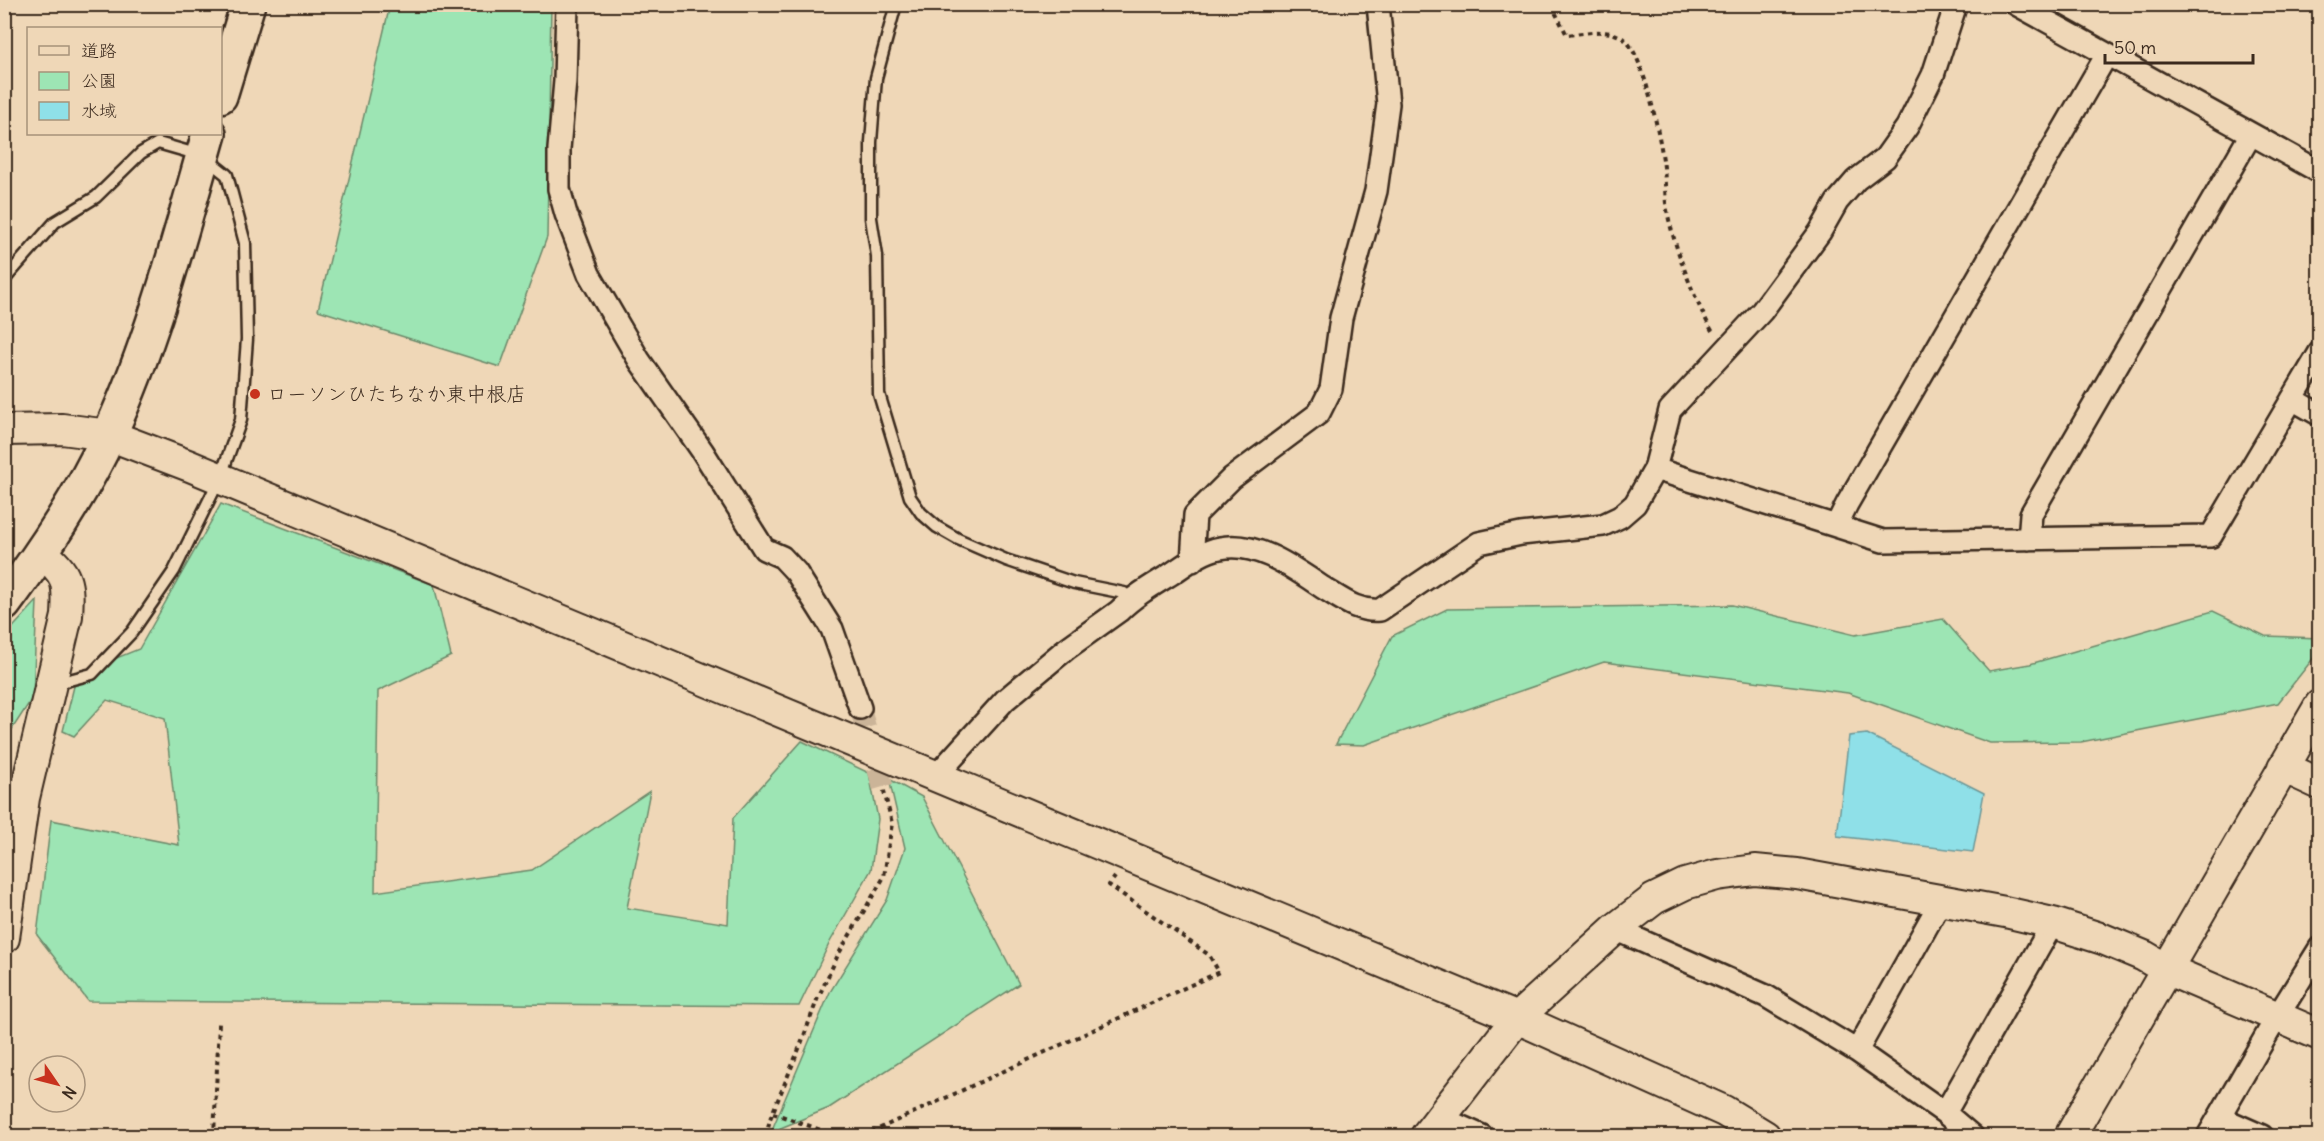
<svg xmlns="http://www.w3.org/2000/svg" width="2324" height="1141" font-family="Delius,'Klee One',sans-serif">
	<style>
		.green { fill: #9de5b4; stroke: #6c8869; stroke-width: 1.5 }
		.water { fill: #8fe0e8; stroke: #6d9797; stroke-width: 1.5 }
		.lines { fill: none; stroke-linecap: round; stroke-linejoin: round }
		.street-tunnel { stroke: #cbb498; stroke-width: 21; stroke-dasharray: 21 10; stroke-linecap: butt }
		.lane-casing { stroke: #3b2a1e; stroke-width: 15 }
		.street-casing { stroke: #3b2a1e; stroke-width: 26 }
		.secondary-casing { stroke: #3b2a1e; stroke-width: 34 }
		.primary-casing { stroke: #3b2a1e; stroke-width: 38 }
		.path { stroke: #3b2a1e; stroke-width: 4; stroke-dasharray: 4.5 4.5; stroke-linecap: butt }
		.lane { stroke: #efd7b7; stroke-width: 10 }
		.street { stroke: #efd7b7; stroke-width: 21 }
		.secondary { stroke: #efd7b7; stroke-width: 30 }
		.primary { stroke: #efd7b7; stroke-width: 33 }
		.poi-dot { fill: #c8321e; stroke: #efd7b7; stroke-width: 2 }
		.labels { text-anchor: middle; stroke-width: 6; stroke-linejoin: round; paint-order: stroke }
		.poi-label { font-size: 20px; fill: #3b2a1e; stroke: #efd7b7; text-anchor: start }
	</style>
	<rect width="100%" height="100%" fill="#efd7b7"/>
	<filter id="ink" filterUnits="userSpaceOnUse"><feTurbulence type="fractalNoise" baseFrequency=".0167" numOctaves="2"/><feDisplacementMap in="SourceGraphic" scale="12" xChannelSelector="R" yChannelSelector="G"/><feConvolveMatrix kernelMatrix="1 2 1 2 8 2 1 2 1" color-interpolation-filters="sRGB"/></filter>
	<g filter="url(#ink)">
		<!-- green -->
		<path class="green" d="M 390,5 L 551,5 L 547,237 L 500,367 L 318,310 Z
			M 221,504 L 434,585 L 451,656 L 378,691 L 375,892 L 532,870 L 650,791 L 627,908 L 728,924 L 733,818 L 802,741 L 869,773 L 878,819 L 871,870 L 830,942 L 799,1006 L 88,1001 L 37,935 L 51,820 L 179,845 L 165,718 L 107,700 L 74,736 L 63,731 L 77,674 L 139,649 Z
			M 37,601 L 33,697 L 5,740 L 5,636 Z
			M 1732,605 L 1855,635 L 1943,619 L 1989,671 L 2030,664 L 2213,611 L 2265,636 L 2319,638 L 2319,651 L 2278,703 L 2081,742 L 1990,743 L 1848,693 L 1604,662 L 1364,745 L 1336,744 L 1392,636 L 1447,609 Z
			M 889,779 L 922,797 L 1019,984 L 829,1108 L 771,1132 L 830,992 L 887,900 L 905,848 Z"/>
		<!-- water -->
		<path class="water" d="M 1867,734 L 1984,793 L 1973,852 L 1837,836 L 1849,736 Z"/>
		<g class="lines">
			<!-- street-tunnel -->
			<path class="street-tunnel" d="M 860,708 L 883,787"/>
			<defs>
				<path id="lane" d="M 896,4 L 876,78 L 871,142 L 871,218 L 877,256 L 879,394 L 910,497 L 921,513 L 937,527 L 958,539 L 1006,560 L 1074,583 L 1124,593 L 1132,599
					M 4,280 L 55,222 L 96,197 L 141,153 L 158,143 L 203,156 L 227,175 L 245,243 L 247,339 L 241,420 L 220,478 L 174,571 L 132,632 L 92,674 L 54,684"/>
				<path id="street" d="M 567,4 L 565,81 L 559,149 L 559,189 L 566,214 L 589,274 L 639,360 L 703,452 L 764,549 L 782,557 L 796,572 L 832,629 L 860,708
					M 2016,4 L 2320,172
					M 2292,399 L 2320,415
					M 1655,469 L 1836,526 L 1847,504 L 2106,56
					M 1836,526 L 1883,541 L 2211,536 L 2320,352
					M 2029,539 L 2031,514 L 2251,134
					M 1192,561 L 1195,515 L 1232,478 L 1319,413 L 1331,389 L 1341,318 L 1376,191 L 1388,104 L 1378,4
					M 936,776 L 1005,700 L 1066,649 L 1119,611 C 1134,596 1153,585 1171,574 C 1186,564 1203,551 1220,548 C 1257,540 1296,570 1325,589 C 1343,600 1358,612 1380,610 L 1479,543 L 1521,534 L 1603,525 L 1620,517 L 1635,504 L 1655,469 L 1670,410 L 1762,311 L 1820,232 L 1837,202 L 1856,180 L 1885,158 L 1907,127 L 1933,75 L 1956,4
					M 1615,929 L 1766,996 L 1857,1051 L 1945,1113 L 1972,1136
					M 1857,1051 L 1941,901
					M 1945,1113 L 2053,923
					M 1439,1117 L 1482,1136
					M 2219,1117 L 2262,1136
					M 2208,1136 L 2277,1017 L 2320,948"/>
				<path id="secondary" d="M 4,430 L 62,429 L 109,435 L 190,466 L 1517,1018 L 1724,1111 L 1765,1136
					M 2283,767 L 2320,784
					M 4,938 L 24,798 L 67,616 C 69,582 68,574 42,553
					M 1426,1136 L 1517,1018 L 1615,929 L 1654,899 L 1685,884 L 1717,875 L 1755,870 L 1797,874 L 2005,912 L 2053,923 L 2103,939 L 2144,956 L 2166,969 L 2320,1035
					M 2070,1136 L 2320,705"/>
				<path id="primary" d="M 220,96 L 248,4
					M 4,604 C 44,550 82,494 110,433 C 154,337 180,235 209,134"/>
			</defs>
			<!-- lane casing -->
			<use href="#lane" class="lane-casing"/>
			<!-- street casing -->
			<use href="#street" class="street-casing"/>
			<!-- secondary casing -->
			<use href="#secondary" class="secondary-casing"/>
			<!-- primary casing -->
			<use href="#primary" class="primary-casing"/>
			<!-- path -->
			<path class="path" d="M 1554,4 L 1556,14 L 1567,35 C 1585,33 1610,27 1625,40 C 1644,56 1659,133 1663,160 C 1666,177 1664,194 1667,210 C 1673,244 1696,305 1714,334
				M 773,1113 L 838,1136
				M 214,1136 L 219,1022
				M 766,1136 L 770,1119 L 801,1044 L 817,1000 L 838,955 L 884,877 L 892,823 L 883,787
				M 863,1136 L 1219,972 L 1209,955 L 1109,885 L 1115,877"/>
			<!-- lane -->
			<use href="#lane" class="lane"/>
			<!-- street -->
			<use href="#street" class="street"/>
			<!-- secondary -->
			<use href="#secondary" class="secondary"/>
			<!-- primary -->
			<use href="#primary" class="primary"/>
		</g>
	</g>
	<!-- markers -->
	<circle class="poi-dot" cx="255" cy="394" r="6"/>
	<g class="labels">
		<!-- poi labels -->
		<g class="poi-label">
			<text x="267" y="401">ローソンひたちなか東中根店</text>
		</g>
	</g>
	<!-- margin -->
	<rect width="2324" height="1141" fill="none" stroke="#efd7b7" stroke-width="24"/>
	<rect x="12" y="12" width="2300" height="1117" fill="none" stroke="#3b2a1e" stroke-width="2" filter="url(#ink)"/>
	<!-- legend -->
	<rect x="27" y="27" width="195" height="108" fill="#efd7b7" stroke="#a7927a" stroke-width="1.5"/>
	<rect x="39" y="46" width="30" height="9" fill="#efd7b7" stroke="#a7927a" stroke-width="1.5"/>
	<text x="81" y="57" font-size="18" fill="#3b2a1e">道路</text>
	<rect x="39" y="72" width="30" height="18" fill="#9de5b4" stroke="#a7927a" stroke-width="1.5"/>
	<text x="81" y="87" font-size="18" fill="#3b2a1e">公園</text>
	<rect x="39" y="102" width="30" height="18" fill="#8fe0e8" stroke="#a7927a" stroke-width="1.5"/>
	<text x="81" y="117" font-size="18" fill="#3b2a1e">水域</text>
	<!-- north arrow -->
	<g transform="translate(57 1084) rotate(125)"><circle r="28" fill="#efd7b7" stroke="#a7927a" stroke-width="1.5"/>
	<path d="M0-4.5L10 22L0 15L-10 22Z" fill="#c8321e"/>
	<text y="-9" font-size="16" font-weight="bold" text-anchor="middle" fill="#3b2a1e">N</text>
	</g>
	<!-- scale -->
	<path d="M2105 54v9h148v-9" fill="none" stroke="#3b2a1e" stroke-width="3"/>
	<text x="2114" y="54" font-size="18" fill="#3b2a1e" stroke="#efd7b7" stroke-width="4.5" paint-order="stroke">50 m</text>
</svg>
